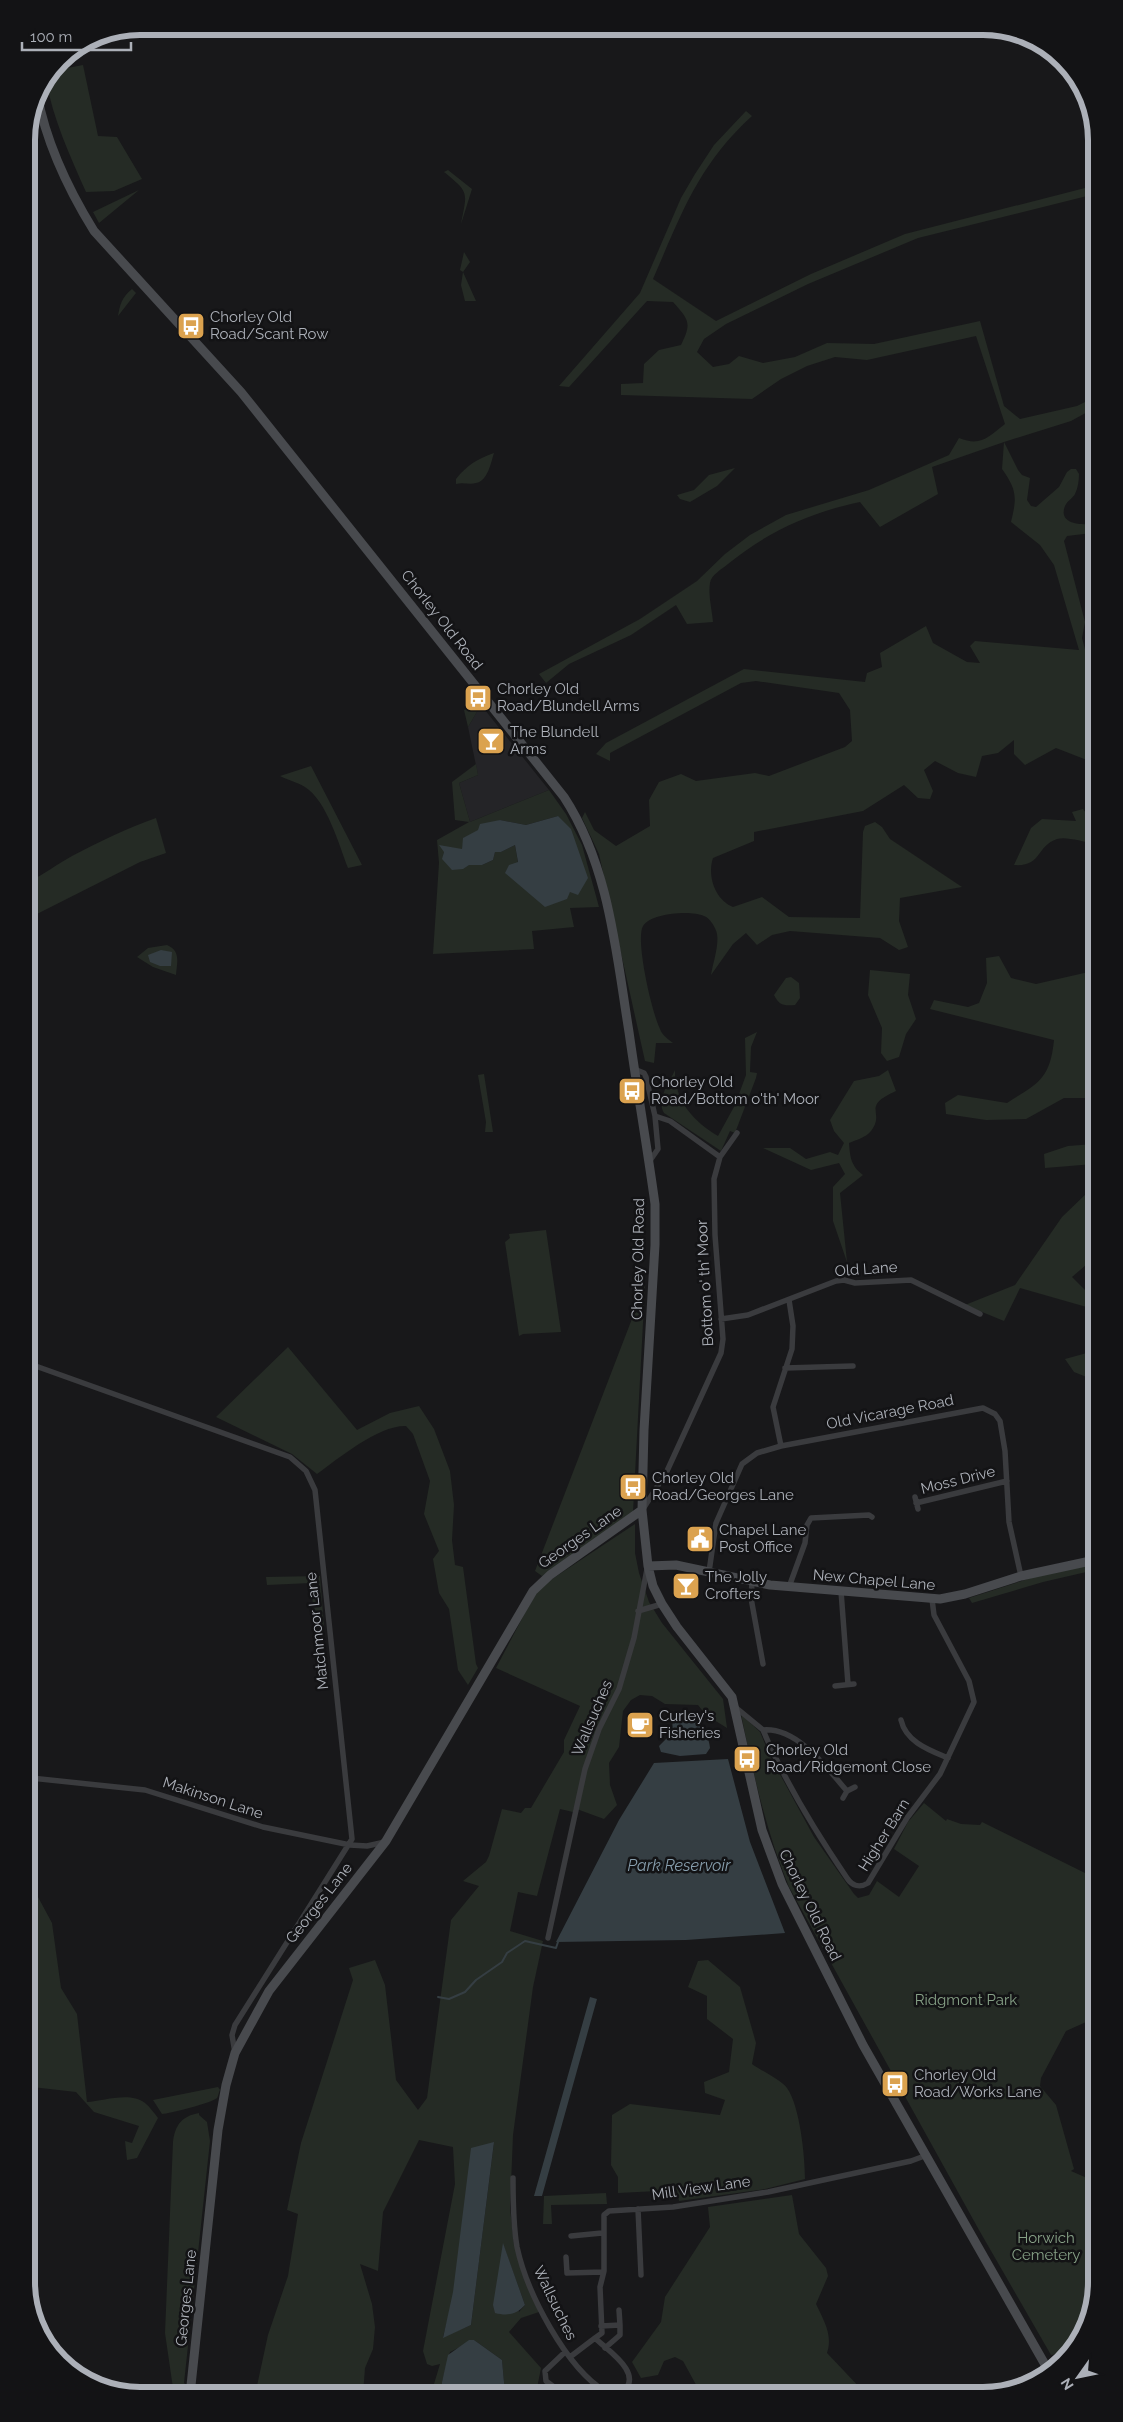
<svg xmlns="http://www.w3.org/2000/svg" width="1123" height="2422" font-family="Raleway,sans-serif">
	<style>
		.built { fill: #242427 }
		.green { fill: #252b25; fill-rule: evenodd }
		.water { fill: #353e43 }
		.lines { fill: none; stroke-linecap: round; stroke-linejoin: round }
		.stream { stroke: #353e43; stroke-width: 2 }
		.street { stroke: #3a3b3e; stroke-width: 5.5 }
		.secondary { stroke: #484a4e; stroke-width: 9 }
		.labels { text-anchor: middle; stroke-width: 5; stroke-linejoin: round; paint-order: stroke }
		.poi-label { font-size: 15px; fill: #acb0b8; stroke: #131315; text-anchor: start }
		.street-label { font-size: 15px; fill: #acb0b8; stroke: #131315 }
		.park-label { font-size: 15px; fill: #86a086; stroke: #131315 }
		.water-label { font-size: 16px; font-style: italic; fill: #889fae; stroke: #131315 }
		.rim { fill: none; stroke: #acb0b8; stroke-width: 6 }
	</style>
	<rect width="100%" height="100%" fill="#18181a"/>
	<!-- built -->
	<path class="built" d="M 481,705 L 549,790 L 470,822 L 459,783 L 478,775 L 468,727 Z"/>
	<!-- green -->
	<path class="green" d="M 83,65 L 98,136 L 117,137 L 142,179 L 114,191 L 86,192 C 70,156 53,119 46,80 L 52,71 Z
		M 746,111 L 752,116 C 698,165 681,215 653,279 L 716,321 L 811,274 L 905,234 L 1085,188 L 1087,196 L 918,238 L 808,284 L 726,324 L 704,339 L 697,352 L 713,367 L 729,364 L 739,356 L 763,363 L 795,357 L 827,343 L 874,344 L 980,321 L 1004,406 L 1020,419 L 1077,406 L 1091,399 L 1091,410 L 1071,421 L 1004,442 L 1018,470 L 1022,475 L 1030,478 L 1027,500 L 1031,506 L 1036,507 L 1059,487 L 1067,472 L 1071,469 L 1076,469 L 1079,474 C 1079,480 1078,488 1075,494 C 1073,498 1067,501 1065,506 C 1058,524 1080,525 1092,524 L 1092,533 L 1067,536 L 1064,541 L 1085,622 L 1082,638 L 1086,653 L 1092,658 L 1092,762 L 1056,748 L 1025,765 L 1014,754 L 1014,740 L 998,753 L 982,756 L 976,777 L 958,773 L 935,761 L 924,770 L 933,791 L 930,799 L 918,798 L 904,785 L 863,811 L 754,832 L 754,841 L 713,858 C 707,876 715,900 733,907 L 762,897 L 789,917 L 860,918 L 863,832 L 865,826 L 875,822 L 882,827 L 890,839 L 962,887 L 900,898 L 899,921 L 908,947 L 899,950 L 880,938 L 790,931 L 772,935 L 757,945 L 746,933 L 733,944 L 711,975 C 713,963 719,946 717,934 C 716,928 710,918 704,916 C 691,910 651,913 643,926 C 635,940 652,1013 660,1029 C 662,1035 668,1039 673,1043 L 656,1043 L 654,1063 L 645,1061 L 599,854 L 582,818 L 585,812 L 594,830 L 616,846 L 650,826 L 649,800 L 659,782 L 681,774 L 696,781 L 755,773 L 769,776 L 845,747 L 852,741 L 850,710 L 839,693 L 756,681 L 741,683 L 610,753 L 610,761 L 596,754 L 606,743 L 744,669 L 865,682 L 867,673 L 882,667 L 880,653 L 926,626 L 933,643 L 967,662 L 980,663 L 970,646 L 975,641 L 1079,650 L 1054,565 L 1040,545 L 1011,522 C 1017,497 1017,490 1002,469 L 1004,442 L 932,467 L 938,494 L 880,527 L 860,502 C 811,512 767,532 728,564 C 722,569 711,575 710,583 C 708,595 712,610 713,622 L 687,624 L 676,605 L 631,635 L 569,664 L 546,683 L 539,674 L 640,619 L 697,581 L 725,554 L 750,535 L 786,515 L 869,490 L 949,455 L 959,438 C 981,447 988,437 1005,424 L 976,336 L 867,360 L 835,357 L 807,366 L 781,379 L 752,399 L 621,395 L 621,384 L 643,383 L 644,364 L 659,350 L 681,345 C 692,323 689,320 673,302 L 647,301 L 569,387 L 559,386 L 640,293 L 681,198 L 695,174 L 714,145 Z
		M 448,170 L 472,189 L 461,224 C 467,192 470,193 444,172 Z
		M 139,190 L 99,223 L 93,212 Z
		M 464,252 L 470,262 L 463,272 L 476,301 L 465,301 L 461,285 L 463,272 L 460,270 Z
		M 132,289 L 136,293 L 118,316 C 120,304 122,297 132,289 Z
		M 494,453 C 491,462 488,481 476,483 C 470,485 463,482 456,484 L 456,479 C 467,465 477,459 494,453 Z
		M 735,468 L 717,486 L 690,502 L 680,499 L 677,495 L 694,490 L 709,475 Z
		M 479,703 L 481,705 L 468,727 L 464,710 Z
		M 476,764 L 478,775 L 459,783 L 470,822 L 549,790 L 566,814 L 582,845 L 599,907 L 570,908 L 574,927 L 532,931 L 534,949 L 433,954 L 439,863 L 437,840 L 469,822 L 455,820 L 452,782 ZM 558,816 L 570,892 L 567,894 L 518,863 L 515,845 L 501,852 L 495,852 L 493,860 L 482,865 L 443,859 L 444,852 L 462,850 L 464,838 L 500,820 L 526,825 Z
		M 311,766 L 362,865 L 348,868 C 339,845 327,801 305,787 C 297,782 288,780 280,776 Z
		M 1083,809 L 1090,818 L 1093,818 L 1093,843 C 1083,842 1066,836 1057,839 C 1036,846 1042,867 1014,865 L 1031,828 L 1042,819 L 1076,821 L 1072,812 Z
		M 156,818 L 166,853 L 140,862 L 29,918 L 29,881 C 44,875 57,864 72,856 C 99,842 127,828 156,818 Z
		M 167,945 C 181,951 177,962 176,975 L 153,967 L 137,957 L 148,948 Z
		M 999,956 L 1011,978 L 1036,984 L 1093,971 L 1093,1086 L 1085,1098 L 1064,1098 L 1026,1119 L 986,1120 L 946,1114 L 945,1103 L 958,1095 L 1007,1103 C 1038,1083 1050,1080 1054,1040 L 930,1009 L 934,1000 L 968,1007 L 979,1003 L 987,983 L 986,958 Z
		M 870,970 L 910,974 L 908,995 L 916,1019 L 906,1034 L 899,1057 L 887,1061 L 881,1053 L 882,1028 L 868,995 Z
		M 791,977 L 799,983 L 800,998 L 795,1005 C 783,1006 779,1005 774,995 L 786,978 Z
		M 757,1032 L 751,1047 L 750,1072 L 757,1073 L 756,1078 L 735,1133 L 730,1131 L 721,1151 L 664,1113 C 656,1100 669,1083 675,1070 C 674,1100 693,1121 718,1136 L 735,1105 L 746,1075 L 745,1038 Z
		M 888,1070 L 896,1091 C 860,1107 886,1112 871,1131 C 865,1138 856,1140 849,1143 C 850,1157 851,1166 863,1175 L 840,1193 L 847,1262 L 833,1221 L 833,1187 L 845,1174 L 839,1163 L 811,1170 L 763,1148 L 790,1148 L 806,1159 L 830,1152 L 838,1155 L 844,1143 L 834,1131 L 830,1120 L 854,1081 L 879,1076 Z
		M 484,1074 L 493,1132 L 485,1132 L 486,1122 L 478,1075 Z
		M 1094,1144 L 1094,1164 L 1045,1168 L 1044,1154 L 1068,1146 Z
		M 1094,1183 L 1094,1258 L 1072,1277 L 1092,1297 L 1090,1308 L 1020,1288 L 1004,1321 L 965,1305 L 1015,1285 L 1062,1217 L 1088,1192 Z
		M 546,1230 L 561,1332 L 523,1334 L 519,1336 L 505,1242 L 510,1238 L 509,1234 Z
		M 645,1285 L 633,1512 L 542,1576 L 535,1571 Z
		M 288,1347 L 357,1430 L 390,1413 L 419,1406 L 434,1429 L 450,1471 L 454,1505 L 452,1540 L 455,1565 L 463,1567 L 476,1664 L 478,1668 L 468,1685 L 458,1670 L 449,1609 L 439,1593 L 433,1559 L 439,1551 L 424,1514 L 430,1481 L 413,1434 L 406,1426 C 379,1425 339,1458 317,1474 L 292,1454 L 216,1417 Z
		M 1094,1351 L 1094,1380 L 1074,1372 L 1065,1359 Z
		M 635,1524 L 635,1553 L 639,1573 L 649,1602 L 662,1623 L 723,1699 L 727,1728 L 706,1715 L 698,1705 L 665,1704 L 652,1696 L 640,1695 L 631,1700 L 623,1711 L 619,1747 L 609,1763 L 610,1785 L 617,1805 L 604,1819 L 574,1808 L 573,1812 L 560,1809 L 537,1896 L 518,1892 L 510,1931 L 543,1941 L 533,1987 L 513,2135 L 510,2208 L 514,2245 L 539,2312 L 521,2318 L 509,2332 L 541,2368 L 536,2393 L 505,2393 L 502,2360 L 474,2340 L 450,2352 L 442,2382 L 442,2393 L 431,2394 L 440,2364 L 432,2366 L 427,2364 L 423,2351 L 455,2184 L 453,2147 L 419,2140 L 383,2212 L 378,2271 L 360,2264 L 372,2304 L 375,2327 L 373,2349 L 365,2368 L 363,2394 L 255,2395 L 268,2335 L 288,2276 L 298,2214 L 287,2210 L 301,2143 L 353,1980 L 349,1968 L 375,1960 L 385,1985 L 396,2080 L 418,2110 L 427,2098 L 451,1920 L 479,1886 L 463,1881 L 486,1862 L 489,1856 L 502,1809 L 521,1813 L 525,1808 L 531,1808 L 564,1752 L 564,1740 L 580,1706 L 496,1668 L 526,1611 L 540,1587 ZM 494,2142 L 471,2325 L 443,2337 ZM 503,2244 L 525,2305 L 519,2312 Z
		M 1095,1564 L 1095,1570 L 1043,1582 L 972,1603 L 969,1598 L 1034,1577 Z
		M 320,1576 L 324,1626 L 315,1628 L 311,1583 L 267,1585 L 266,1577 Z
		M 741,1714 L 760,1732 L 770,1756 L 814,1837 L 854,1894 L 858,1898 L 869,1895 L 877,1881 L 899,1897 L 919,1866 L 894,1849 L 908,1822 L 924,1803 L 946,1821 L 947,1819 L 961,1824 L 980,1825 L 982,1822 L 1087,1874 L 1095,2018 L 1066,2031 L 1041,2078 L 1040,2086 L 1056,2105 L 1074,2169 L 1071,2171 L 1096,2182 L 1097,2282 L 1077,2345 L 1067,2353 L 1051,2355 L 979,2230 L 789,1887 C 766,1831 753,1773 741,1714 Z
		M 31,1872 L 38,1897 L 52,1923 L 61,1988 L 77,2014 L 87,2102 C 103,2101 130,2091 145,2103 C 150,2107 154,2113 158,2118 L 137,2158 L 127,2160 L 125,2141 L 132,2143 L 139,2126 L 94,2112 L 76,2092 L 32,2087 Z
		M 708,1960 L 740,1987 L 756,2043 L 752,2064 C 760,2070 781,2080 787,2088 C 800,2106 805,2157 805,2179 L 765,2189 L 679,2201 L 677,2190 L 618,2193 L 618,2177 L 611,2165 L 612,2115 L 630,2104 L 720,2115 L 725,2100 L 705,2093 L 704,2082 L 729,2072 L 733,2039 L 707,2019 L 707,1996 L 688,1987 L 698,1961 Z
		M 218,2087 L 220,2090 C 219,2091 218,2097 217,2098 C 214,2102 169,2114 162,2114 L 153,2100 Z
		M 199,2113 L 199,2115 L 207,2122 L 210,2141 L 184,2383 L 187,2386 L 186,2395 L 174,2395 L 165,2333 L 173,2142 C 175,2125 182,2116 199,2113 Z
		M 606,2193 L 607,2204 L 551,2205 L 552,2224 L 543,2224 L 544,2196 Z
		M 792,2195 L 799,2234 L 826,2268 L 828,2276 L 816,2304 C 824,2321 833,2335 827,2353 L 863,2391 L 700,2392 L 683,2361 L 675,2357 L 664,2361 L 658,2375 L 641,2378 L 632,2362 L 661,2322 L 665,2297 L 710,2227 L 708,2207 Z"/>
	<!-- water -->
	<path class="water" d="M 1075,82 L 1091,103 L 1091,147 Z
		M 558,816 L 571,829 L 588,878 L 578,895 L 570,892 L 567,899 L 545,907 L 505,873 L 509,865 L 518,862 L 515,845 L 501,852 L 495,852 L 493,860 L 482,865 L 469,865 L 463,869 L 452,870 L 442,859 L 444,852 L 439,845 L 462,849 L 463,838 L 478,830 L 480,824 L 500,820 L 526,825 Z
		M 161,950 L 172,952 L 171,966 L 160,966 L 150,962 L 148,955 Z
		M 679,1712 C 695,1714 709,1732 710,1748 L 706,1754 L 680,1756 L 661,1752 L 659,1746 L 672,1733 L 673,1716 Z
		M 728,1759 L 750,1842 L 785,1933 L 686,1940 L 556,1942 L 619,1820 L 654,1763 Z
		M 590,1997 L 597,1999 L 542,2196 L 534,2196 Z
		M 494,2142 L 471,2325 L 443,2338 L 453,2292 L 471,2148 Z
		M 503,2243 L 525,2305 C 516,2315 507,2316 495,2313 L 493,2305 Z
		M 469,2340 L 474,2340 L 502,2360 L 505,2393 L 442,2393 L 442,2382 L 448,2355 Z"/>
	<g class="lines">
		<!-- stream -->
		<path class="stream" d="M 438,1997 L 449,1999 L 465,1992 L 476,1980 L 502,1962 L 507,1953 L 525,1941 L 556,1948 L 558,1942"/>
		<!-- street -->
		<path class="street" d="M 634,1069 L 644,1073 L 646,1077 L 655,1116 L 658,1149 L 649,1162
			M 655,1116 L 670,1121 L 720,1157
			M 721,1319 L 748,1315 L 836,1281 L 844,1280 L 855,1283 L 911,1280 L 980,1314
			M 30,1364 L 290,1457 L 306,1471 L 315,1490 L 352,1839 L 235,2025 L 232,2035 L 235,2053
			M 785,1368 L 853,1366
			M 781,1446 L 773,1407 L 792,1349 L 793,1326 L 789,1300
			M 915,1497 L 918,1509
			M 916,1503 L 1007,1481
			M 643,1509 L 667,1471 L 721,1353 L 723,1339 L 715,1235 L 714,1179 L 720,1157 L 737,1133
			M 709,1572 L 716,1523 L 742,1464 L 757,1453 L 781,1446 L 983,1408 L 995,1414 L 1000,1421 L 1005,1451 L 1009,1522 L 1021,1576
			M 752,1582 L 751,1598 L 763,1664
			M 789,1587 L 805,1543 L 807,1525 L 811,1518 L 869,1515 L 872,1517
			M 841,1591 L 848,1684
			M 638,1611 L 662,1604
			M 835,1686 L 854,1684
			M 734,1706 L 763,1730 C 797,1727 827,1768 847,1791
			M 901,1720 C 906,1742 929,1750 948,1758
			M 763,1730 C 785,1782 815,1831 847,1878 C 852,1886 860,1888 868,1883 L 907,1818 L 940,1774 L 974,1702 L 969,1681 L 934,1615 L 932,1599
			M 31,1778 L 145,1790 L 263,1827 L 350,1845 L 367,1846 L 385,1842
			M 843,1798 L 847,1791 L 855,1787
			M 548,1938 L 585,1769 L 599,1729 L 619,1689 L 634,1638 L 647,1569
			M 513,2178 C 513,2201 513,2224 517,2247 C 527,2293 566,2368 606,2392
			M 638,2209 L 641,2275
			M 571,2236 L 602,2233
			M 566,2257 L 567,2273 L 603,2272
			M 601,2326 L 620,2325 L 619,2310
			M 605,2348 L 620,2335 L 620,2325
			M 570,2357 L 595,2338
			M 623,2392 C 644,2373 608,2351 595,2338 L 602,2333 L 600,2287 L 604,2271 L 604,2215 L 609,2211 L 673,2207 L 768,2192 L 911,2161 L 927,2155
			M 562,2393 L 546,2381 L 545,2371 L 565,2352"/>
		<!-- secondary -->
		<path class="secondary" d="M 37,94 C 46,142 68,189 94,231 L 241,392 L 564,797 C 609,866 616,952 629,1032 C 637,1089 647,1146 655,1204 L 655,1245 L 644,1430 L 642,1510 L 648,1566 L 653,1586 L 662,1604 L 677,1627 L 732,1697 L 762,1830 L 782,1884 L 863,2045 L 1047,2368
			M 648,1566 L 676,1565 L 770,1585 L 940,1599 L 965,1594 L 1021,1576 L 1095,1560
			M 190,2395 L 218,2130 L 226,2085 L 235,2053 L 269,1991 L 386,1841 L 533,1591 L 550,1575 L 642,1510"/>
	</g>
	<!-- icons -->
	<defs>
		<symbol id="bus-square" viewBox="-11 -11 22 22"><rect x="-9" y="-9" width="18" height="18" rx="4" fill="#dba24f" stroke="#131315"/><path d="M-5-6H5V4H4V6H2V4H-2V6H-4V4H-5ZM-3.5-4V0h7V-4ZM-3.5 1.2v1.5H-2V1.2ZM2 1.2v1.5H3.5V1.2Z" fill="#fff"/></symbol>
		<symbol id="bar-square" viewBox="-11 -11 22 22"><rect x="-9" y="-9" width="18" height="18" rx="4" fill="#dba24f" stroke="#131315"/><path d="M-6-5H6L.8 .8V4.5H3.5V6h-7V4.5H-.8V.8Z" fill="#fff"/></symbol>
		<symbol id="civic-square" viewBox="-11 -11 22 22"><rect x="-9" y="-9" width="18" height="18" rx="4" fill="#dba24f" stroke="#131315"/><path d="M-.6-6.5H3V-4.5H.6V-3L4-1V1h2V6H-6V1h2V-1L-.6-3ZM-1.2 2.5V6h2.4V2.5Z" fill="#fff"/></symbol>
		<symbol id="cafe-square" viewBox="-11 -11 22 22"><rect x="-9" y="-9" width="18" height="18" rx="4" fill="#dba24f" stroke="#131315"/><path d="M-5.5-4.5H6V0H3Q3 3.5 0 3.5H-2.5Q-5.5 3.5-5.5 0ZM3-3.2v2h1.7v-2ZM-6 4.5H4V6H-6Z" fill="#fff"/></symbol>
	</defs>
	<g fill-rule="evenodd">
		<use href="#bus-square" x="175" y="310" width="32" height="32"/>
		<use href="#bus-square" x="462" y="682" width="32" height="32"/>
		<use href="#bar-square" x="475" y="725" width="32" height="32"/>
		<use href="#bus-square" x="616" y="1075" width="32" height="32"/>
		<use href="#bus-square" x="617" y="1471" width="32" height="32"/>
		<use href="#civic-square" x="684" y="1523" width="32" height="32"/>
		<use href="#bar-square" x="670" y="1570" width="32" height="32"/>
		<use href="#cafe-square" x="624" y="1709" width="32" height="32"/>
		<use href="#bus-square" x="731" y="1743" width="32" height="32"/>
		<use href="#bus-square" x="879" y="2068" width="32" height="32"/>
	</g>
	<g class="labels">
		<!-- poi labels -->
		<g class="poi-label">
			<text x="210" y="322">Chorley Old<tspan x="210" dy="17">Road/Scant Row</tspan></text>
			<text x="497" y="694">Chorley Old<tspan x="497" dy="17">Road/Blundell Arms</tspan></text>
			<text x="510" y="737">The Blundell<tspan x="510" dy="17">Arms</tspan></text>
			<text x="651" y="1087">Chorley Old<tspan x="651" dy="17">Road/Bottom o'th' Moor</tspan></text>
			<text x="652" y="1483">Chorley Old<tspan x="652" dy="17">Road/Georges Lane</tspan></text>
			<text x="719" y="1535">Chapel Lane<tspan x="719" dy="17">Post Office</tspan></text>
			<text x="705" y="1582">The Jolly<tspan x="705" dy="17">Crofters</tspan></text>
			<text x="659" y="1721">Curley's<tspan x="659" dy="17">Fisheries</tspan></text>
			<text x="766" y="1755">Chorley Old<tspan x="766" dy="17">Road/Ridgemont Close</tspan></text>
			<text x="914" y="2080">Chorley Old<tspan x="914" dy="17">Road/Works Lane</tspan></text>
		</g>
		<!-- street labels -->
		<g class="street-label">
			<text transform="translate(442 620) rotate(52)" y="5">Chorley Old Road</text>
			<text transform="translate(638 1259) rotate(-89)" y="5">Chorley Old Road</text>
			<text transform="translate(866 1269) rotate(-4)" y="5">Old Lane</text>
			<text transform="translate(705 1283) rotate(-93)" y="5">Bottom o' th' Moor</text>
			<text transform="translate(890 1412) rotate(-11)" y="5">Old Vicarage Road</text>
			<text transform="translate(958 1480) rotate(-14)" y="5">Moss Drive</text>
			<text transform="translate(580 1537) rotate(-35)" y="5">Georges Lane</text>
			<text transform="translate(874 1580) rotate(5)" y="5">New Chapel Lane</text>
			<text transform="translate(317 1631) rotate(-96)" y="5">Matchmoor Lane</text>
			<text transform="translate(592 1718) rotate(-67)" y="5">Wallsuches</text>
			<text transform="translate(213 1798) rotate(18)" y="5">Makinson Lane</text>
			<text transform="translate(884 1835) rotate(-58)" y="5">Higher Barn</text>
			<text transform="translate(319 1903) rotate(-52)" y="5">Georges Lane</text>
			<text transform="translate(810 1905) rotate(64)" y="5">Chorley Old Road</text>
			<text transform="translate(701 2188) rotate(-8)" y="5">Mill View Lane</text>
			<text transform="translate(186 2298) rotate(-84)" y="5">Georges Lane</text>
			<text transform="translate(555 2303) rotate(64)" y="5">Wallsuches</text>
		</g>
		<!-- park labels -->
		<g class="park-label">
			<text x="966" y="2005">Ridgmont Park</text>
			<text x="1046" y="2243">Horwich<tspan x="1046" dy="17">Cemetery</tspan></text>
		</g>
		<!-- water labels -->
		<g class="water-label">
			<text x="679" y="1871">Park Reservoir</text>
		</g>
	</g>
	<!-- crop -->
	<path d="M0 0H1123V2422H0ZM140 35H983A105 105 0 0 1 1088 140V2282A105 105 0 0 1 983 2387H140A105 105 0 0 1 35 2282V140A105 105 0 0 1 140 35Z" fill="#131315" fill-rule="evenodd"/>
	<path class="rim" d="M140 35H983A105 105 0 0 1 1088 140V2282A105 105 0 0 1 983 2387H140A105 105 0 0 1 35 2282V140A105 105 0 0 1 140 35Z"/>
	<!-- north arrow -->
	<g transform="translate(1078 2377) rotate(237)" stroke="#131315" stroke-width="4" paint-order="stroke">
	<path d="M0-4L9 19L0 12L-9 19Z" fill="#acb0b8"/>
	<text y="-8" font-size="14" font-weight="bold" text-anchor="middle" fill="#acb0b8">N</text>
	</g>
	<!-- scale -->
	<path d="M22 42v8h109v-8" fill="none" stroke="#acb0b8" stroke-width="2.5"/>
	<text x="30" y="42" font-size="15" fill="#acb0b8" stroke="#131315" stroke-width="4" paint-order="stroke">100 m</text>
</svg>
